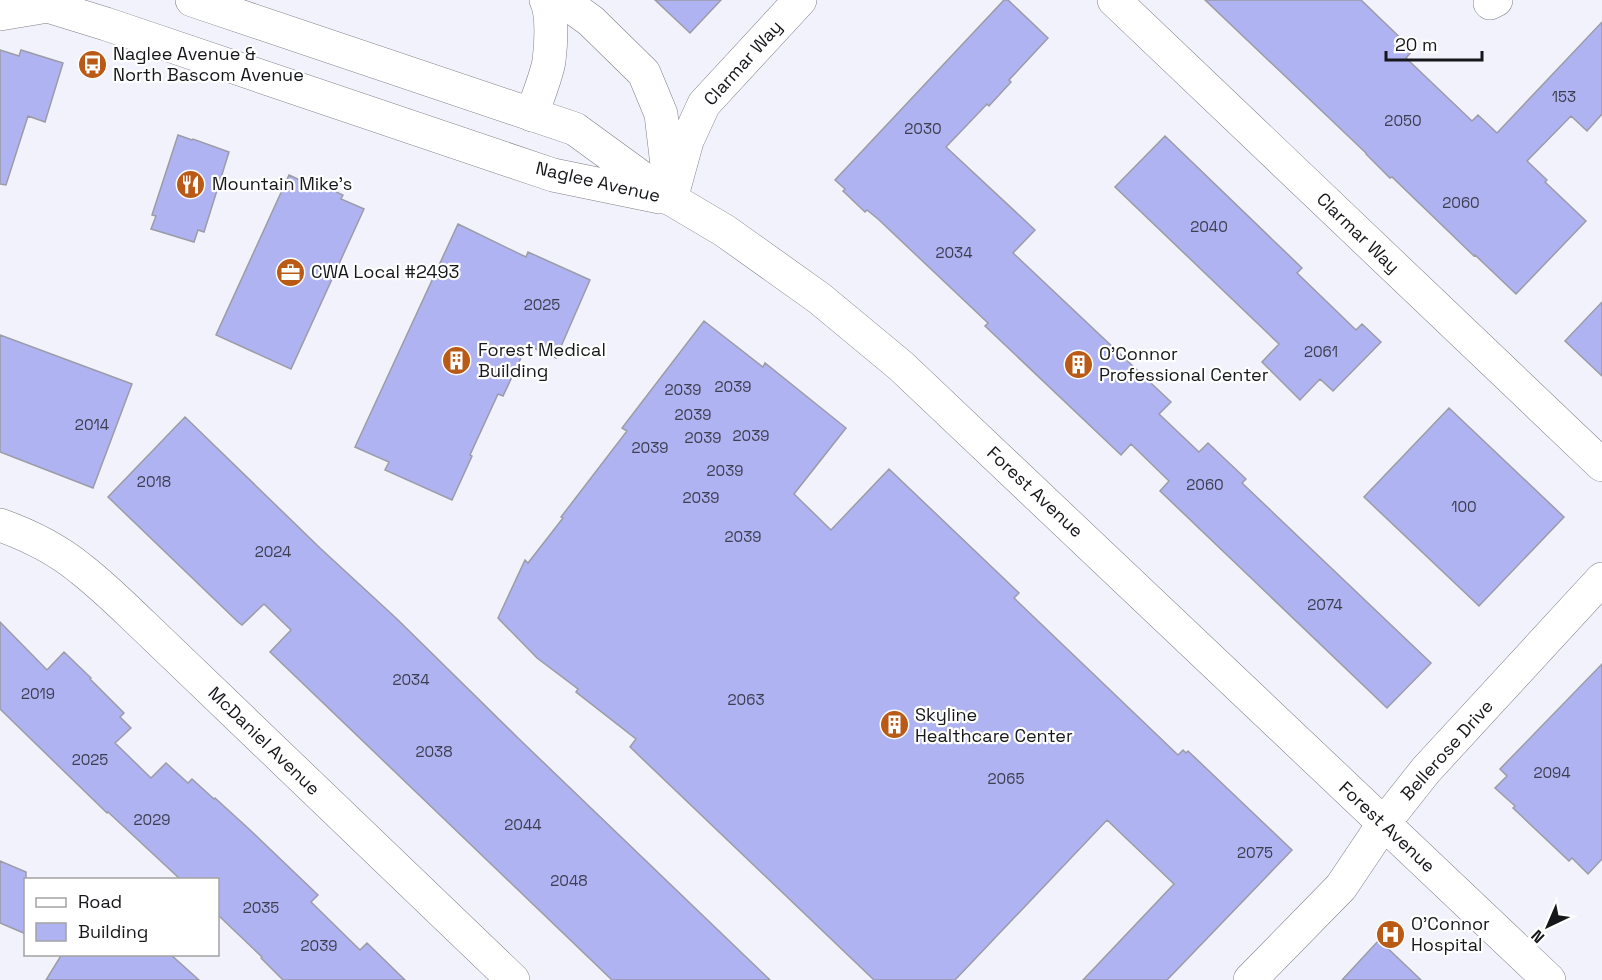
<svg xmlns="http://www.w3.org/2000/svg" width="1602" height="980" font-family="'Space Grotesk',sans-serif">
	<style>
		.building { fill: #b0b3f2; stroke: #9b9ca5; stroke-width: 1.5 }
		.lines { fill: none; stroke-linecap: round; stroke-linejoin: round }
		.minor-casing { stroke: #7e7f87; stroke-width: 34 }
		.major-casing { stroke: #7e7f87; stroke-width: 34 }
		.minor { stroke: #fff; stroke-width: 33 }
		.major { stroke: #fff; stroke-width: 33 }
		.labels { text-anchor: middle; stroke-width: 4.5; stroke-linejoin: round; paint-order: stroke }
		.number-label { font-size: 15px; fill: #3c3e50 }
		.poi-label { font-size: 18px; fill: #16171a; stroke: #fff; text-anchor: start }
		.street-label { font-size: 18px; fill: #16171a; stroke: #fff }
	</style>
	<rect width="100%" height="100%" fill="#f1f2fc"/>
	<!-- building -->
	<path class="building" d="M 655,0 L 721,0 L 690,33 Z
		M 1004,0 L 1008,0 L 1048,38 L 1009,80 L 1011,82 L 989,106 L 987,104 L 946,147 L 1035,230 L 1013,253 L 1171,402 L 1159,414 L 1199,452 L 1208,443 L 1246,479 L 1242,483 L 1431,663 L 1387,708 L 1160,491 L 1169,481 L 1131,444 L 1121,455 L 985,326 L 988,323 L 878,219 L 867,210 L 865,212 L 843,191 L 845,189 L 835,180 Z
		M 1205,0 L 1361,0 L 1413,50 L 1406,58 L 1472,121 L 1478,115 L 1497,133 L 1602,22 L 1602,114 L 1587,131 L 1571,116 L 1527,161 L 1547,180 L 1545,182 L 1586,221 L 1516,294 L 1475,255 L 1474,256 L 1392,177 L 1390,178 L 1366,154 L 1366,153 Z
		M 0,50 L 19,56 L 21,50 L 63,63 L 45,122 L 28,116 L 6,185 L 0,184 Z
		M 178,135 L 192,140 L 193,139 L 229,152 L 204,232 L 198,230 L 194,242 L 151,229 L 156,216 L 152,215 Z
		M 1165,136 L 1302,268 L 1297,273 L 1356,330 L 1362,324 L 1381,342 L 1333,391 L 1320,379 L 1300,400 L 1262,362 L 1279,344 L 1115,187 Z
		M 289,175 L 315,187 L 317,183 L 343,195 L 341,199 L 364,209 L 291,369 L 216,335 Z
		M 458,224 L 526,257 L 528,252 L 590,280 L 556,358 L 527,345 L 503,396 L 498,394 L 470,455 L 472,456 L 452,500 L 385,470 L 389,462 L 355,447 Z
		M 1602,302 L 1602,376 L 1565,341 Z
		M 704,321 L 763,367 L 765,363 L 846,428 L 794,494 L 831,530 L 889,469 L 1019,593 L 1014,598 L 1178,755 L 1183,750 L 1186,753 L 1188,751 L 1292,850 L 1167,980 L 1083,980 L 1174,884 L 1107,820 L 955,980 L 874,980 L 630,747 L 636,739 L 576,692 L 578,689 L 537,658 L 498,618 L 525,560 L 528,563 L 563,518 L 561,517 L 627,431 L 622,428 Z
		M 0,335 L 132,384 L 93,488 L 0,452 Z
		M 1449,408 L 1564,517 L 1479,606 L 1364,497 Z
		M 185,417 L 320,548 L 397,619 L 518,738 L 770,980 L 612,980 L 270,652 L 291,630 L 264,604 L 242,625 L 238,622 L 108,497 Z
		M 0,622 L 47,670 L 64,652 L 91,678 L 90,679 L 124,713 L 120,717 L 131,728 L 115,743 L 151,778 L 166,763 L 188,783 L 192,779 L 214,799 L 215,798 L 249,829 L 318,895 L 311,902 L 360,950 L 367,943 L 405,980 L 283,980 L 261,958 L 262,957 L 218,915 L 218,879 L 180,879 L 108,812 L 107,813 L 0,709 Z
		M 1602,664 L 1602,859 L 1588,874 L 1572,858 L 1569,861 L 1513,808 L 1515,806 L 1495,788 L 1507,776 L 1500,769 Z
		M 0,861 L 26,872 L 26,934 L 0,923 Z
		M 1379,940 L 1421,980 L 1342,980 Z
		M 62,954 L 170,954 L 199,980 L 46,980 Z"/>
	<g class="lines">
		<defs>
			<path id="minor" d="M 562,0 L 591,21 L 644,73 L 661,114 L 669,182
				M 1114,0 L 1602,465
				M 1490,3 L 1496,0
				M 532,115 C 537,98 546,78 549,61 C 551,45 553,14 546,0
				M 671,199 L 687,141 L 704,104 L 800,0
				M 0,525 C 28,535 58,550 81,569 C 103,586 123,606 143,625 L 513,980
				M 1250,980 L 1341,887 L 1384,823 L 1426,770 L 1602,579"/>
			<path id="major" d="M 28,0 L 106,24 L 553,175 L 660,197
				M 192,0 L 575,129 L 671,199 L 725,231 L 819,298 L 901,366 L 1549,980
				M 0,14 L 48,6"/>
		</defs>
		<!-- minor casing -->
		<use href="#minor" class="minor-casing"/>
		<!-- major casing -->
		<use href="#major" class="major-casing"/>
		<!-- minor -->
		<use href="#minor" class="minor"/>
		<!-- major -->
		<use href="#major" class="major"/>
	</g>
	<!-- icons -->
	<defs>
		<symbol id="bus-disc" viewBox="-11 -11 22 22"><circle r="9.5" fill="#ba5a17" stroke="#fff"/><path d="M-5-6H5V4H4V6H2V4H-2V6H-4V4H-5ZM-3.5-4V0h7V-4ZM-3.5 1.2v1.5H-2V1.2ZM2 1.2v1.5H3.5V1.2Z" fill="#fff"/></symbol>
		<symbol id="restaurant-disc" viewBox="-11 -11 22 22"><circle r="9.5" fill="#ba5a17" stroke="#fff"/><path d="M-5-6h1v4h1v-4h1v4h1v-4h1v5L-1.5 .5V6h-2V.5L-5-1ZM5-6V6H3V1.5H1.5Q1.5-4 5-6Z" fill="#fff"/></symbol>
		<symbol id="office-disc" viewBox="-11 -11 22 22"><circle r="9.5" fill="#ba5a17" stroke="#fff"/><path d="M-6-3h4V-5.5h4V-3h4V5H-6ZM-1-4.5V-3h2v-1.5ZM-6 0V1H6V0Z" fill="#fff"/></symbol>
		<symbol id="building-disc" viewBox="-11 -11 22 22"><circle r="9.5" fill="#ba5a17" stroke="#fff"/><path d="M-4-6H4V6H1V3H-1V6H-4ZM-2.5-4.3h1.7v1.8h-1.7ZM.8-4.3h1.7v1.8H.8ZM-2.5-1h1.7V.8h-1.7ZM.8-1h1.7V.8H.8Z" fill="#fff"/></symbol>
		<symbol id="hospital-disc" viewBox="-11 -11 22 22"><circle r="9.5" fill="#ba5a17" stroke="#fff"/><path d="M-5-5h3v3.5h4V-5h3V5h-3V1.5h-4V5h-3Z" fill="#fff"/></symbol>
	</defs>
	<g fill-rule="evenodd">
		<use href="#bus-disc" x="76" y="48" width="33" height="33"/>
		<use href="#restaurant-disc" x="174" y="168" width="33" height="33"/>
		<use href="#office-disc" x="274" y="256" width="33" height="33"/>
		<use href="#building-disc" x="440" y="344" width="33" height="33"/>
		<use href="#building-disc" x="1062" y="348" width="33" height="33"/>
		<use href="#building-disc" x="878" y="708" width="33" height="33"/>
		<use href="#hospital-disc" x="1374" y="918" width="33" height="33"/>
	</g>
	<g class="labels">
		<!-- number labels -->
		<g class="number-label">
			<text x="1564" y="102">153</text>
			<text x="1403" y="126">2050</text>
			<text x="923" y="134">2030</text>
			<text x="1461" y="208">2060</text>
			<text x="1209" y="232">2040</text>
			<text x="954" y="258">2034</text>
			<text x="542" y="310">2025</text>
			<text x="1321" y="357">2061</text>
			<text x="733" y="392">2039</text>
			<text x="683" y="395">2039</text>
			<text x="693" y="420">2039</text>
			<text x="92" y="430">2014</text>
			<text x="751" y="441">2039</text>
			<text x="703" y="443">2039</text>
			<text x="650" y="453">2039</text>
			<text x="725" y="476">2039</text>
			<text x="154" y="487">2018</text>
			<text x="1205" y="490">2060</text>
			<text x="701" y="503">2039</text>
			<text x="1464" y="512">100</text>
			<text x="743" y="542">2039</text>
			<text x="273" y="557">2024</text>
			<text x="1325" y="610">2074</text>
			<text x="411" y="685">2034</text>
			<text x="38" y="699">2019</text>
			<text x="746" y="705">2063</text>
			<text x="434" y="757">2038</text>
			<text x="90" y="765">2025</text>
			<text x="1552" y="778">2094</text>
			<text x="1006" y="784">2065</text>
			<text x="152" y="825">2029</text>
			<text x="523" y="830">2044</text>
			<text x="1255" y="858">2075</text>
			<text x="569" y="886">2048</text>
			<text x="261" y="913">2035</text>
			<text x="319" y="951">2039</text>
		</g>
		<!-- poi labels -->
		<g class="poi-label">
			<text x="113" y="60">Naglee Avenue &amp;<tspan x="113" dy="21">North Bascom Avenue</tspan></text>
			<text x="212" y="190">Mountain Mike's</text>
			<text x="311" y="278">CWA Local #2493</text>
			<text x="478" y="356">Forest Medical<tspan x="478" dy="21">Building</tspan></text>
			<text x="1099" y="360">O’Connor<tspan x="1099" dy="21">Professional Center</tspan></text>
			<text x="915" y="721">Skyline<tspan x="915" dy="21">Healthcare Center</tspan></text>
			<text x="1411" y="930">O’Connor<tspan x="1411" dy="21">Hospital</tspan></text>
		</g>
		<!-- street labels -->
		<g class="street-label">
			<text transform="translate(743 63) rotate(-48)" y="6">Clarmar Way</text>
			<text transform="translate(598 182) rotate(13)" y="6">Naglee Avenue</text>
			<text transform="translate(1358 233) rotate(44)" y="6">Clarmar Way</text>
			<text transform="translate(1035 492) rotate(43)" y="6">Forest Avenue</text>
			<text transform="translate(264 741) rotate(44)" y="6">McDaniel Avenue</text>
			<text transform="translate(1447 750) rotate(-48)" y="6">Bellerose Drive</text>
			<text transform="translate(1387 827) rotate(43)" y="6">Forest Avenue</text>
		</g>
	</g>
	<!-- legend -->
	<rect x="24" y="878" width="195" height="78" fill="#ffffff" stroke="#a2a2a3" stroke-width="1.5"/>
	<rect x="36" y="898" width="30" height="9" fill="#ffffff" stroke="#a2a2a3" stroke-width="1.5"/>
	<text x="78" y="908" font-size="18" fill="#16171a">Road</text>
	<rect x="36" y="923" width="30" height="18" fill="#b0b3f2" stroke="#a2a2a3" stroke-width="1.5"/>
	<text x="78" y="938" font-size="18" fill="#16171a">Building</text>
	<!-- north arrow -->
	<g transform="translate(1548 926) rotate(224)" stroke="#ffffff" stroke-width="4.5" paint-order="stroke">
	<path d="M0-4.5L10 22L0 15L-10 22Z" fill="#16171a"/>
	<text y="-9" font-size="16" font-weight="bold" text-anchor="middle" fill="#16171a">N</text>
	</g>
	<!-- scale -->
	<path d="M1386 51v9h96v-9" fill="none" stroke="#16171a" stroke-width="3"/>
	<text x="1395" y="51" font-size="18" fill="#16171a" stroke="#ffffff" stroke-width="4.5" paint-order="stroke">20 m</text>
</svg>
